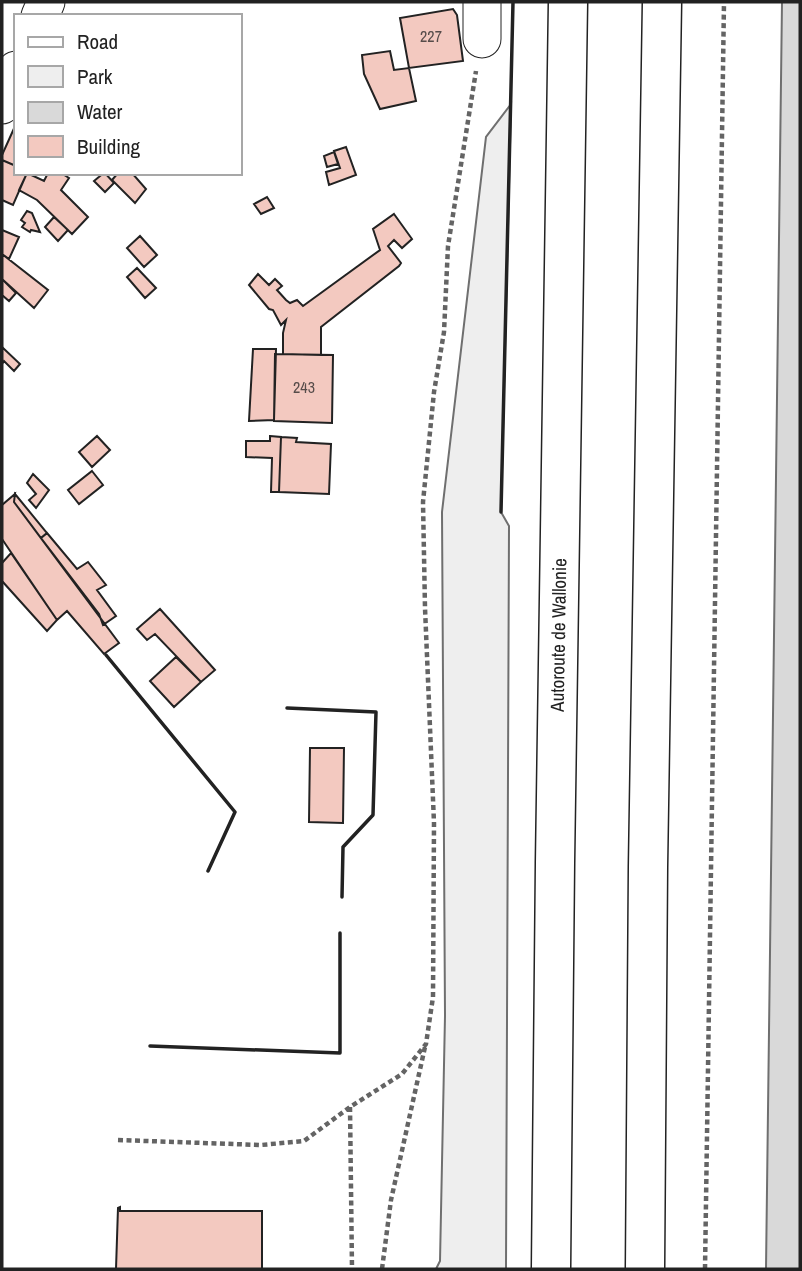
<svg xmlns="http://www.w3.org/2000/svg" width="802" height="1271" font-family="'Archivo Narrow',sans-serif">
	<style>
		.green { fill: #eee; stroke: #6f6f6f; stroke-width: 2 }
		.water { fill: #d9d9d9; stroke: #6f6f6f; stroke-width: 2 }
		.building { fill: #f3c9c0; stroke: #222; stroke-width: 2 }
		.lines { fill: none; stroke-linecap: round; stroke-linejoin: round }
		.minor-casing { stroke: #222; stroke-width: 39 }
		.highway-casing { stroke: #222; stroke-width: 41 }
		.path { stroke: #646464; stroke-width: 4.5; stroke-dasharray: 5 3.5; stroke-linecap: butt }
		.minor { stroke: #fff; stroke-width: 37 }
		.highway { stroke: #fff; stroke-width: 38 }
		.wall { stroke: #222; stroke-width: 3.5 }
		.labels { text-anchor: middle; stroke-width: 5; stroke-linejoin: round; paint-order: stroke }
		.number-label { font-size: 16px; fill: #564c4a }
		.street-label { font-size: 19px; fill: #222; stroke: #fff }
	</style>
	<rect width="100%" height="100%" fill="#fff"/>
	<!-- green -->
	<path class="green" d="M 511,104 L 501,512 L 509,526 L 506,1269 L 436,1269 L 440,1261 L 445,1016 L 442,512 L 486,137 Z"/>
	<!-- water -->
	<path class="water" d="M 782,2 L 800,2 L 800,1269 L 766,1269 Z"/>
	<!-- building -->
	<path class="building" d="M 453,9 L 457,15 L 463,61 L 409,68 L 400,18 Z
		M 390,51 L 394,70 L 409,68 L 416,101 L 380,109 L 364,74 L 362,55 Z
		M 16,124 L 16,166 L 2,160 L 2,155 Z
		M 346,147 L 356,175 L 329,185 L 326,172 L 340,168 L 334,151 Z
		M 334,152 L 338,164 L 327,167 L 324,156 Z
		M 2,160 L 16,166 L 16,173 L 27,173 L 13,205 L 2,200 Z
		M 27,173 L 44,181 L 48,173 L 61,173 L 69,178 L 61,190 L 88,217 L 72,234 L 37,200 L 19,190 Z
		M 96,173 L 105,173 L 114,183 L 105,192 L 94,181 L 100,176 Z
		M 118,173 L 132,173 L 146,189 L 135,203 L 112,180 Z
		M 267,197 L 274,208 L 261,214 L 254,204 Z
		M 27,211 L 32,213 L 40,232 L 31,230 L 30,232 L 22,227 L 25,223 L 21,220 Z
		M 394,214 L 412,239 L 402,248 L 394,240 L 388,246 L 401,263 L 399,266 L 321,327 L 321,355 L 283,354 L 283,333 L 286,320 L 281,325 L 273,310 L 269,309 L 249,285 L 258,274 L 269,285 L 275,279 L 282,286 L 277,290 L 286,300 L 290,303 L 297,300 L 303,306 L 380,250 L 373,229 Z
		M 54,217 L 68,230 L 58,241 L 45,227 Z
		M 2,230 L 19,237 L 9,259 L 2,254 Z
		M 140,236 L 157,255 L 144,267 L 127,248 Z
		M 2,254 L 48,290 L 34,308 L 2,279 Z
		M 137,268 L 156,288 L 145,298 L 127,277 Z
		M 2,279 L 16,293 L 9,301 L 2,295 Z
		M 2,347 L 20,364 L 14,371 L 4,361 L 2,364 Z
		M 253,349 L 276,349 L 274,420 L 249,421 Z
		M 275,354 L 333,355 L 332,423 L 274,421 Z
		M 97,436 L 110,450 L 92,467 L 79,452 Z
		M 270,436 L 281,437 L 279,492 L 271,492 L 272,458 L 246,457 L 246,441 L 270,441 Z
		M 281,437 L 297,438 L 296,442 L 331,444 L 329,494 L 279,492 Z
		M 92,471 L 103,485 L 79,504 L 68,490 Z
		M 33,474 L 49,490 L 36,508 L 29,500 L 36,494 L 27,483 Z
		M 15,494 L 47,533 L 41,538 L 14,502 Z
		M 15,494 L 14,502 L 119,643 L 104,654 L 67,611 L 57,620 L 2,539 L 2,505 Z
		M 47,533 L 77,569 L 88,562 L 106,585 L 97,590 L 116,616 L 103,625 L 99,614 L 41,538 Z
		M 11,553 L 57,620 L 47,631 L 2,581 L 2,563 Z
		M 160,609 L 215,670 L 201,682 L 155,634 L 147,640 L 137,629 Z
		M 176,657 L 201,682 L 174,707 L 150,681 Z
		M 310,748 L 344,748 L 343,823 L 309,822 Z
		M 120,1207 L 120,1211 L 262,1211 L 262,1269 L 116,1269 L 118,1208 Z"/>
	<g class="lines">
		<defs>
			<path id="minor" d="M 482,2 L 482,39
				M 40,16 L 46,2
				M 2,105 L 16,70"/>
			<path id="highway" d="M 551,1269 L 555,863 L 568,2
				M 645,1269 L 648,867 L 662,2"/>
		</defs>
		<!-- minor casing -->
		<use href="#minor" class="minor-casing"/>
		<!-- highway casing -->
		<use href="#highway" class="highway-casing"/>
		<!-- path -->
		<path class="path" d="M 350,1107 L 352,1269
			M 118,1140 L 261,1145 L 304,1141 L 350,1107 L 402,1074 L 426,1044 L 433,997 L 434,823 L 425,608 L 423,502 L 434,392 L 444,332 L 448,246 L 476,71
			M 382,1269 L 391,1200 L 425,1047
			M 705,1269 L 724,2"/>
		<!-- minor -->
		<use href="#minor" class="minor"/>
		<!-- highway -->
		<use href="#highway" class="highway"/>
		<!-- wall -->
		<path class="wall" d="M 501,512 L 513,2
			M 106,655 L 235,812 L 208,871
			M 287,708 L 376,712 L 373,815 L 343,847 L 342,897
			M 150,1046 L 340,1053 L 340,933"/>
	</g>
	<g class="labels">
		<!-- number labels -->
		<g class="number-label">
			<text x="431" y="42">227</text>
			<text x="304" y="393">243</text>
		</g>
		<!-- street labels -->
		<g class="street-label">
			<text transform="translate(558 635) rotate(-89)" y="7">Autoroute de Wallonie</text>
		</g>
	</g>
	<!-- border -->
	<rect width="802" height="1271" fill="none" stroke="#222222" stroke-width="7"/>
	<!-- legend -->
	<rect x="14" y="14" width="228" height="161" fill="#ffffff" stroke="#a7a7a7" stroke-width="2"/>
	<rect x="28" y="37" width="35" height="10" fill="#ffffff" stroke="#a7a7a7" stroke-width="2"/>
	<text x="77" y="49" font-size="21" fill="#222222">Road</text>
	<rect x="28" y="66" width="35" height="21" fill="#eeeeee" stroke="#a7a7a7" stroke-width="2"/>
	<text x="77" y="84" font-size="21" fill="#222222">Park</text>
	<rect x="28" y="102" width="35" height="21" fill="#d9d9d9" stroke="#a7a7a7" stroke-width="2"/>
	<text x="77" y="119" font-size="21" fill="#222222">Water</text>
	<rect x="28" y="136" width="35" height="21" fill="#f3c9c0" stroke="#a7a7a7" stroke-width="2"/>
	<text x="77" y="154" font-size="21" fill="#222222">Building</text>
</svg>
